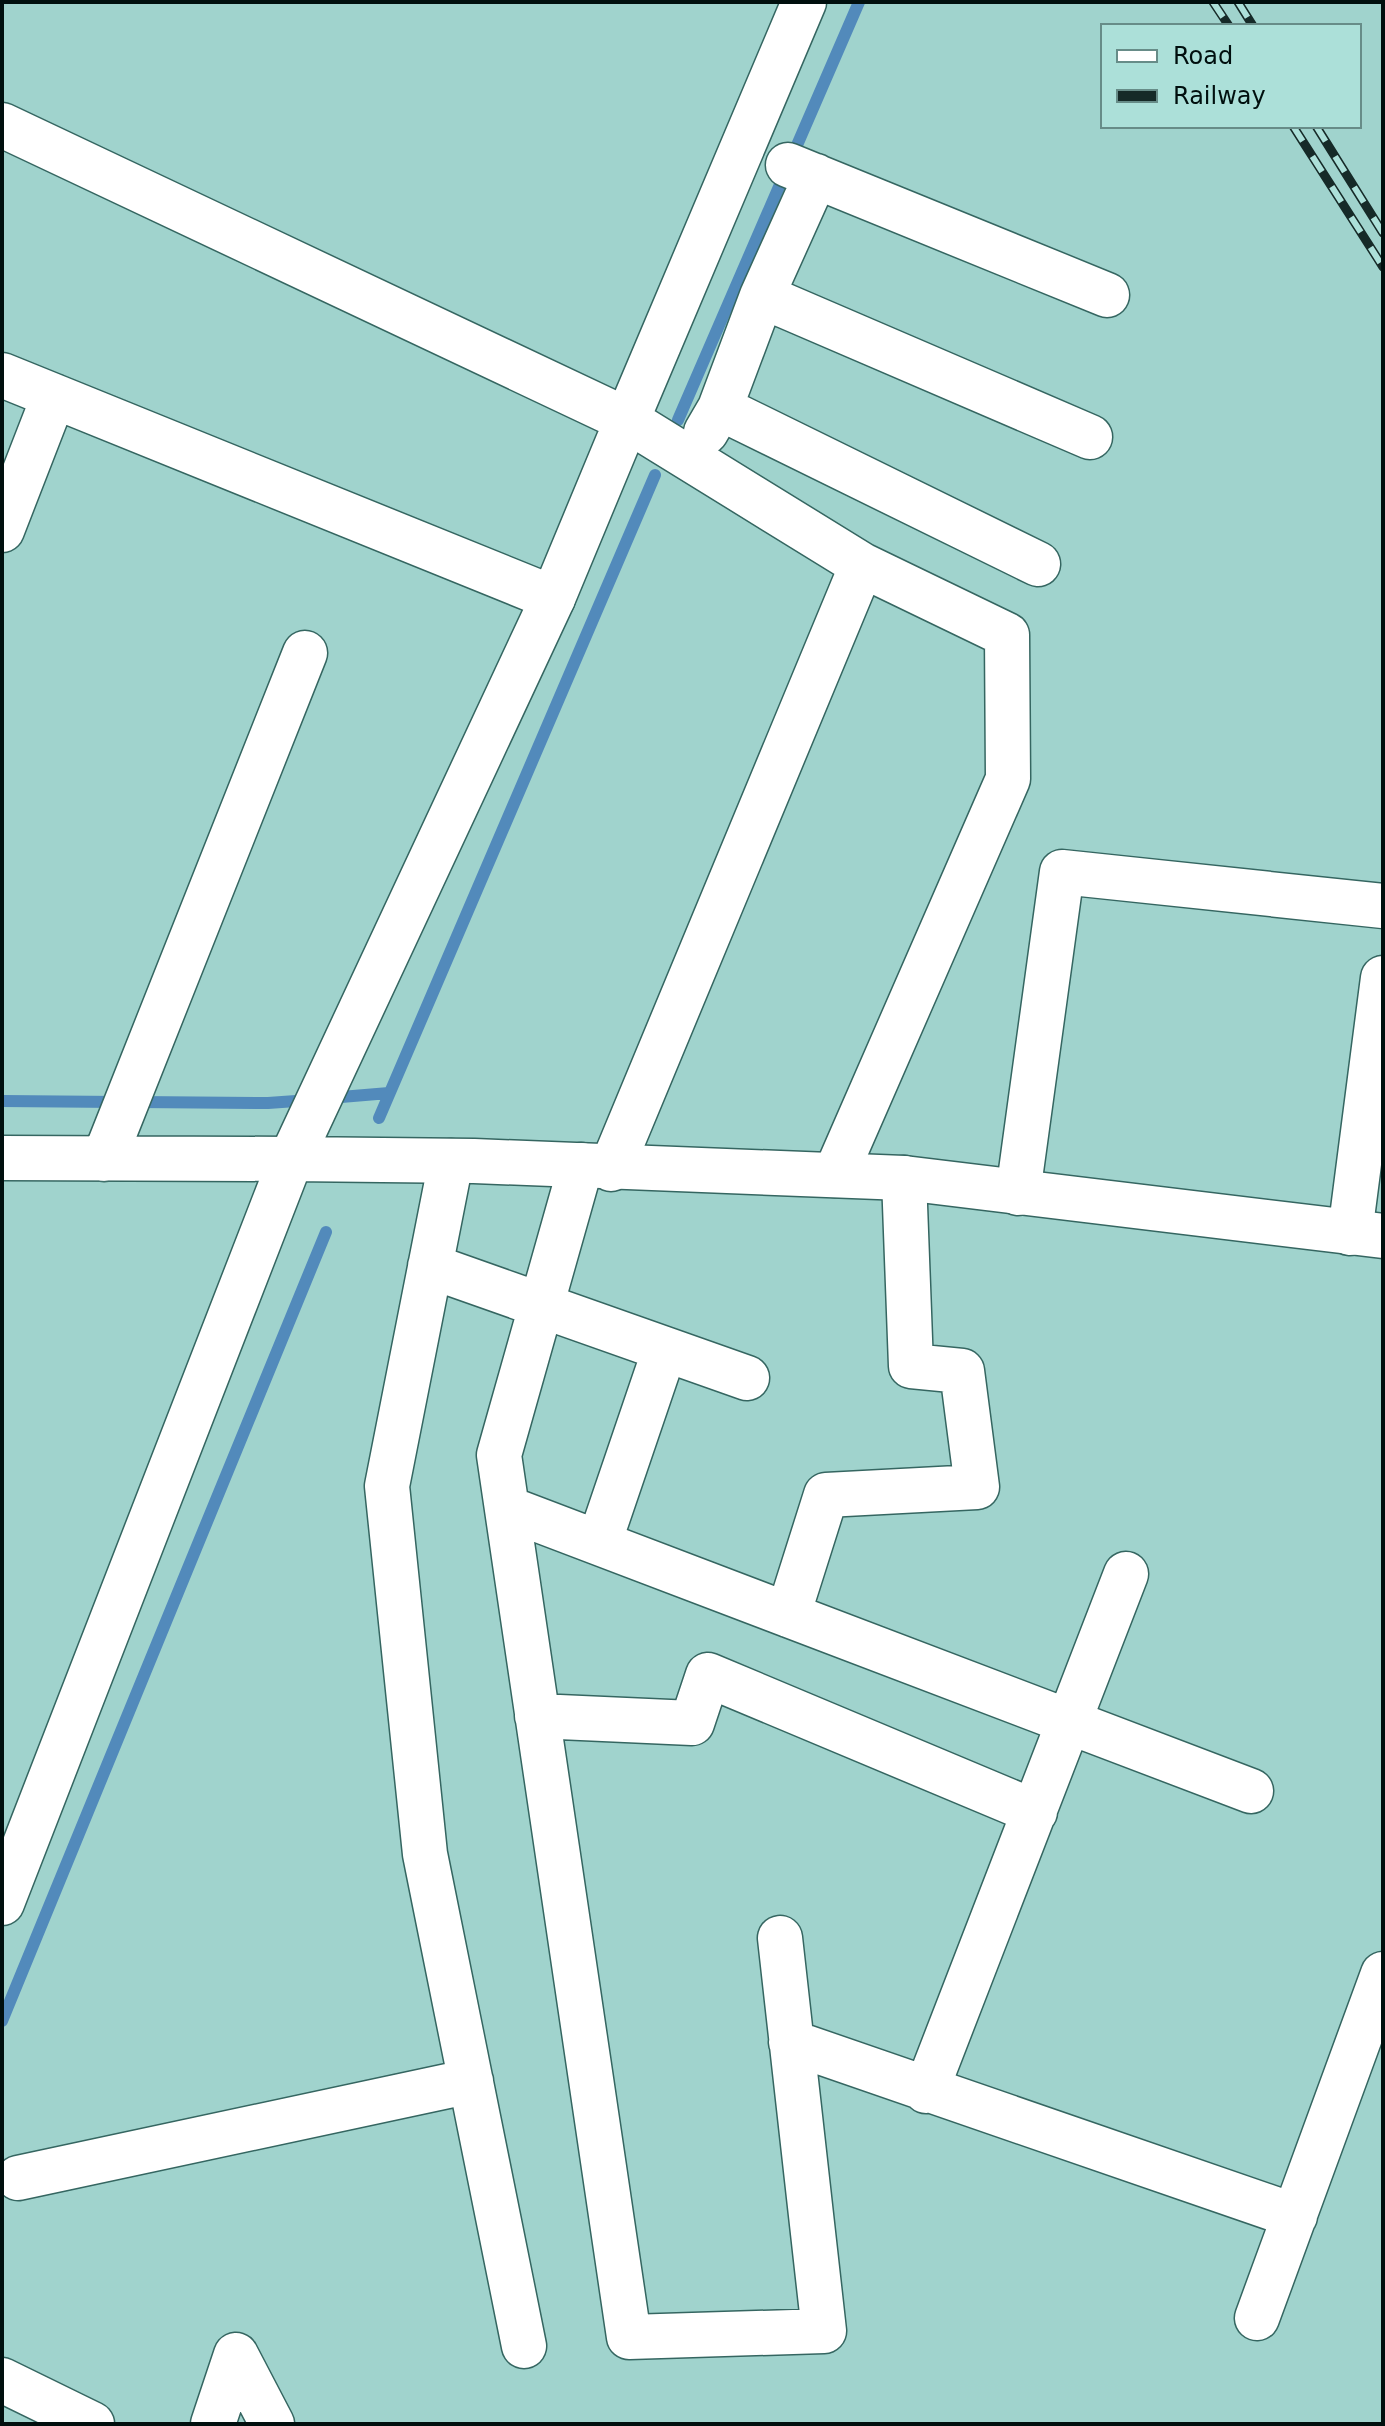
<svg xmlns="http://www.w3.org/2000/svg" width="1385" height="2426" font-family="'DejaVu Sans',sans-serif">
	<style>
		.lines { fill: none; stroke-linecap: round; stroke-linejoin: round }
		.stream { stroke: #528abb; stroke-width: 12 }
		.minor-casing { stroke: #356661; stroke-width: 47 }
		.tertiary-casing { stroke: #356661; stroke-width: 47 }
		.minor { stroke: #fff; stroke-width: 44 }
		.tertiary { stroke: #fff; stroke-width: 44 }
		.rail-casing { stroke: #162a28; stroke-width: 9 }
		.rail { stroke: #ace0d9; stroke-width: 6; stroke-dasharray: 18; stroke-linecap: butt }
	</style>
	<rect width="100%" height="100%" fill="#a0d3cd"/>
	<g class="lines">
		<!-- stream -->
		<path class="stream" d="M 678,420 L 859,2
			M 329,1098 L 389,1093
			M 2,1101 L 119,1102
			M 137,1102 L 268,1103 L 310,1100
			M 379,1118 L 655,475
			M 2,2021 L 326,1232"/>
		<defs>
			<path id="minor" d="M 804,2 L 627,420 L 862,565 L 1007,635 L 1008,779 L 835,1175
				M 788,165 L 1107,295
				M 762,296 L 1090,437
				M 2,375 L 553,598
				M 720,408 L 1038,564
				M 706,432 L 720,408 L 762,296 L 816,176
				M 2,530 L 54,396
				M 2,1158 L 291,1159
				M 104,1159 L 305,653
				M 451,1161 L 387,1486 L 425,1854 L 524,2346
				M 581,1165 L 499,1455 L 629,2337 L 824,2331 L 780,1938
				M 611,1169 L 862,565
				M 1018,1193 L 1062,872 L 1383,906
				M 1350,1233 L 1383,978
				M 430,1266 L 747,1378
				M 507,1508 L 1251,1791
				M 599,1543 L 665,1349
				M 788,1615 L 826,1495 L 977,1487 L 962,1371 L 911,1366 L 904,1178
				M 537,1716 L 692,1723 L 708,1675 L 1035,1812
				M 791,2042 L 1295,2216
				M 926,2091 L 1126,1574
				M 18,2178 L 471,2081
				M 1257,2318 L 1383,1974
				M 2,2380 L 92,2424
				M 213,2424 L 236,2355 L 272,2424"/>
			<path id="tertiary" d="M 2,125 L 627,420 L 553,598 L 291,1159 L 2,1903
				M 291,1159 L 474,1161 L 904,1178 L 1383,1236"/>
		</defs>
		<!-- minor casing -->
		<use href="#minor" class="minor-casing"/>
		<!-- tertiary casing -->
		<use href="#tertiary" class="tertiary-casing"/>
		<!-- minor -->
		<use href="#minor" class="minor"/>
		<!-- tertiary -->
		<use href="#tertiary" class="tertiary"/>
		<defs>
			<path id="rail" d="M 1213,2 L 1229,26
				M 1238,2 L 1253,26
				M 1293,126 L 1383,267
				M 1316,126 L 1383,233"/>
		</defs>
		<!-- rail casing -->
		<use href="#rail" class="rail-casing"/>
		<!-- rail -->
		<use href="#rail" class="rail"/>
	</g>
	<!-- border -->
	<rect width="1385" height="2426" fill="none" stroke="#000f0e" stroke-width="8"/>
	<!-- legend -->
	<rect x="1101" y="24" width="260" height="104" fill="#ace0d9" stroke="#678c88" stroke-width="2"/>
	<rect x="1117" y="50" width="40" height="12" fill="#ffffff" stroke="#678c88" stroke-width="2"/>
	<text x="1173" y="64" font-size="24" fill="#000f0e">Road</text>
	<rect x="1117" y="90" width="40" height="12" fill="#162a28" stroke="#678c88" stroke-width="2"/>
	<text x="1173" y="104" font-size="24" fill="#000f0e">Railway</text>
</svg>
